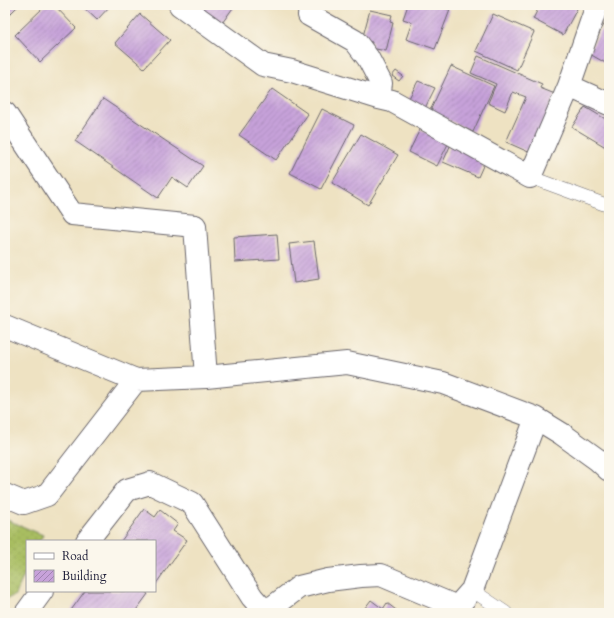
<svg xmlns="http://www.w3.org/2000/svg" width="614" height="618" font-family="Cardo,serif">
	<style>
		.grass { fill: url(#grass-dots); stroke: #65704e }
		.building { fill: url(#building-hatch) }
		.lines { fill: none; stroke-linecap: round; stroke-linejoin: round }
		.service-casing { stroke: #69656a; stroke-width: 14 }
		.minor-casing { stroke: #69656a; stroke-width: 24 }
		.service { stroke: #fff; stroke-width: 13 }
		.minor { stroke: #fff; stroke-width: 22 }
	</style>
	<defs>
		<pattern id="grass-dots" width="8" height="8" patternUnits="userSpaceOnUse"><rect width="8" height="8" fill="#a8bd61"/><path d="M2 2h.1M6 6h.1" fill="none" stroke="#90a255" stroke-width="1.8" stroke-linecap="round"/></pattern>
		<pattern id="building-hatch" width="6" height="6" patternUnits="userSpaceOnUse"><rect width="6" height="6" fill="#c7a2da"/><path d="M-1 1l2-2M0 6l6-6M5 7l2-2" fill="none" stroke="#a184b2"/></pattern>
	</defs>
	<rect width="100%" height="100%" fill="#fbf7ec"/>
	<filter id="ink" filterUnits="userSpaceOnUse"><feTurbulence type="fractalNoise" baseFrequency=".025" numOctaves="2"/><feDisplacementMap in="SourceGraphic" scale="8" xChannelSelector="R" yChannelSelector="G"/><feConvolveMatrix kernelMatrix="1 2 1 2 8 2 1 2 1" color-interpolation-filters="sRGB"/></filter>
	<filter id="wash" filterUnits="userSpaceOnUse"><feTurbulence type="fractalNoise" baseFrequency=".012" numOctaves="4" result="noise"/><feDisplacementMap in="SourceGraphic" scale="16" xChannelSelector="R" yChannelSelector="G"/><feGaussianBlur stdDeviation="0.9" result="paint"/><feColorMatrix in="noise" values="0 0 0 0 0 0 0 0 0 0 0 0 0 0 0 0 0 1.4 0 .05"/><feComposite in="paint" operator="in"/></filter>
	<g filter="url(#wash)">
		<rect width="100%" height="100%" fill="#eee2c2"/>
		<!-- grass -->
		<path class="grass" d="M 5,519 L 43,535 L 40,541 L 27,541 L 27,569 L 15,595 L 5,600 Z"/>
		<g id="blocks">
			<!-- building -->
			<path class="building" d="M 5,5 L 19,5 L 5,19 Z
				M 46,5 L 54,5 L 76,28 L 40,62 L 15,35 Z
				M 81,5 L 111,5 L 97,20 Z
				M 201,5 L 235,5 L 220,26 L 198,10 Z
				M 408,5 L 449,5 L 447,9 L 450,10 L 435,49 L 406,39 L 412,22 L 403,19 Z
				M 540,5 L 579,5 L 563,35 L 533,19 Z
				M 370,10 L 392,15 L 390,22 L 393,23 L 386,51 L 371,48 L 372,42 L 362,40 Z
				M 140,14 L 170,40 L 144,68 L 115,43 Z
				M 493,14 L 534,32 L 517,70 L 476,51 Z
				M 609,16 L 609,65 L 588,53 Z
				M 478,56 L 542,84 L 540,88 L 555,94 L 533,154 L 506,142 L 526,97 L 513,92 L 505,111 L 488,103 L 496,84 L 471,73 Z
				M 451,66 L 494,86 L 473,132 L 430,111 Z
				M 396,71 L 403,76 L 399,81 L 392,76 Z
				M 418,81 L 435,88 L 425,108 L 408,100 Z
				M 272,89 L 308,114 L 276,160 L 239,135 Z
				M 103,99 L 203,166 L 188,188 L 172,177 L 158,198 L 75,141 Z
				M 585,107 L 609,121 L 609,149 L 572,127 Z
				M 322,109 L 354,125 L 321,189 L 290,173 Z
				M 420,129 L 448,144 L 437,166 L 409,152 Z
				M 361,134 L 398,155 L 368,205 L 332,183 Z
				M 451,144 L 486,159 L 478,177 L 443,162 Z
				M 277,234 L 279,259 L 235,262 L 234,237 Z
				M 314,241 L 319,279 L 294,283 L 289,244 Z
				M 144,509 L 155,517 L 160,510 L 178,524 L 173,531 L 187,540 L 155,585 L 155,541 L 121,541 Z
				M 85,591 L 144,591 L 148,594 L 134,613 L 69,613 Z
				M 371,600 L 383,609 L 387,603 L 400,613 L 361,613 Z"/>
		</g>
	</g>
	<g filter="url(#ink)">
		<use href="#blocks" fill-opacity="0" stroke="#69656a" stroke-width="1"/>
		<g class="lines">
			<defs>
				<path id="service" d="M 530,177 L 609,206
					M 472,590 L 506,613"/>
				<path id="minor" d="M 180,5 L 263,65 L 292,71 L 379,98 L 392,101 L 530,177 L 569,86 L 597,5
					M 309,15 L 355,41 L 368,58 L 381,83 L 379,98
					M 569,86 L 609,104
					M 5,113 L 72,214 L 195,226 L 206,377
					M 5,326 L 136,380
					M 5,495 L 24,503 L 47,495 L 136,380 L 206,377 L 347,363 L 443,383 L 536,418 L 562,434 L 598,460 L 609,470
					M 87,541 L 127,490 L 150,483 L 192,503 L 252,597 L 260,606 L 270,609 L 299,587 L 328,580 L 361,576 L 381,575 L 457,607
					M 26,613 L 42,591
					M 454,613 L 457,607 L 472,590 L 536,418"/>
			</defs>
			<!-- service casing -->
			<use href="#service" class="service-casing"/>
			<!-- minor casing -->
			<use href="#minor" class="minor-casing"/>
			<!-- service -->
			<use href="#service" class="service"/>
			<!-- minor -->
			<use href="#minor" class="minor"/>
		</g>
	</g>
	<!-- margin -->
	<rect width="614" height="618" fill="none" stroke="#fbf7ec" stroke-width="20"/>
	<!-- legend -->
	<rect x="26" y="540" width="130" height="52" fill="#fbf7ec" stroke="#a4a2a5"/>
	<rect x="34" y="553" width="20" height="6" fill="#ffffff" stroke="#a4a2a5"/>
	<text x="62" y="560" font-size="12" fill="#22223b">Road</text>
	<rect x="34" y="570" width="20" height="12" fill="url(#building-hatch)" stroke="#a4a2a5"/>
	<text x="62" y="580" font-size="12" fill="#22223b">Building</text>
</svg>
